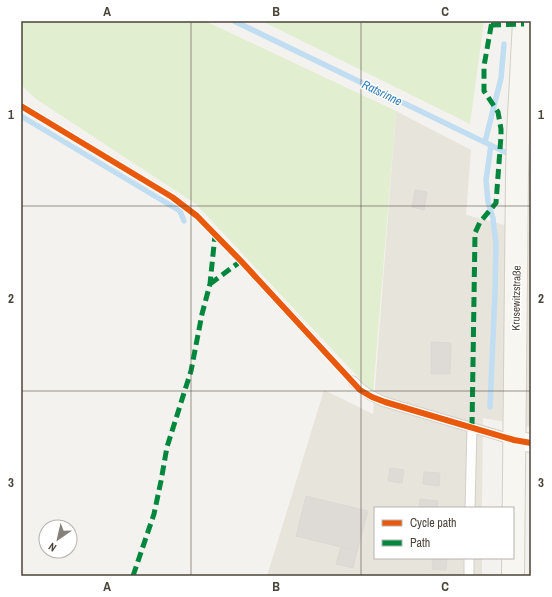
<svg xmlns="http://www.w3.org/2000/svg" width="552" height="597" font-family="'Archivo Narrow',sans-serif">
	<style>
		.residential { fill: #e7e4dc }
		.green { fill: #e1eecf }
		.lines { fill: none; stroke-linecap: round; stroke-linejoin: round }
		.stream { stroke: #c0ddf1; stroke-width: 5.5 }
		.building { fill: #dedbd6; stroke: #dcd9d4 }
		.service-casing { stroke: #d2d0cb; stroke-width: 11 }
		.minor-casing { stroke: #d2d0cb; stroke-width: 20 }
		.secondary-casing { stroke: #d3cfc5; stroke-width: 24 }
		.service { stroke: #fdfdfc; stroke-width: 9 }
		.minor { stroke: #fdfdfc; stroke-width: 18 }
		.secondary { stroke: #f7f6f1; stroke-width: 22 }
		.quiet { stroke: #00873e; stroke-width: 5; stroke-dasharray: 10 5; stroke-linecap: butt }
		.cycleway-casing { stroke: #fff; stroke-width: 8 }
		.cycleway { stroke: #e8590c; stroke-width: 6 }
		.grid { fill: none; stroke: #4b4439; stroke-width: 1; stroke-opacity: 0.55 }
		.labels { text-anchor: middle; stroke-width: 3; stroke-linejoin: round; paint-order: stroke }
		.street-label { font-size: 11px; fill: #4b4439; stroke: #fff }
		.water-label { font-size: 12px; font-style: italic; fill: #2e7ab2; stroke: #fff }
		.neatline { fill: none; stroke: #4b4439; stroke-width: 1.5 }
		.grid-label { font-size: 13px; text-anchor: middle; font-weight: bold; fill: #4b4439 }
	</style>
	<rect width="100%" height="100%" fill="#f4f2ee"/>
	<!-- residential -->
	<path class="residential" d="M 396,111 L 471,150 L 466,215 L 531,232 L 531,427 L 483,418 L 482,508 L 375,508 L 375,558 L 482,558 L 482,576 L 267,576 L 324,390 L 373,414 Z"/>
	<!-- green -->
	<path class="green" d="M 21,21 L 205,21 L 396,111 L 373,393 L 196,204 L 36,99 L 21,85 Z
		M 262,21 L 484,21 L 470,124 Z"/>
	<g class="lines">
		<!-- stream -->
		<path class="stream" d="M 234,21 L 513,156
			M 21,116 L 180,211 L 184,221
			M 485,142 L 501,78 L 504,44
			M 490,407 L 495,292 L 496,243 L 494,228 L 493,218 L 488,202 L 486,180 L 491,145"/>
	</g>
	<!-- building -->
	<path class="building" d="M 415,190 L 427,192 L 424,210 L 412,207 Z
		M 431,342 L 451,343 L 450,374 L 431,374 Z
		M 390,468 L 404,470 L 402,483 L 388,481 Z
		M 424,472 L 440,473 L 439,486 L 423,484 Z
		M 306,496 L 368,511 L 357,551 L 296,536 Z
		M 420,499 L 438,501 L 437,508 L 419,508 Z
		M 341,547 L 357,551 L 353,568 L 336,564 Z
		M 433,558 L 447,558 L 446,570 L 432,569 Z"/>
	<g class="lines">
		<defs>
			<path id="service" d="M 353,381 C 363,392 371,396 385,402 L 514,440
				M 470,508 L 472,427
				M 469,576 L 469,558"/>
			<path id="minor" d="M 514,440 L 531,443"/>
			<path id="secondary" d="M 513,576 L 517,175 L 518,135 L 524,21"/>
		</defs>
		<!-- service casing -->
		<use href="#service" class="service-casing"/>
		<!-- minor casing -->
		<use href="#minor" class="minor-casing"/>
		<!-- secondary casing -->
		<use href="#secondary" class="secondary-casing"/>
		<!-- service -->
		<use href="#service" class="service"/>
		<!-- minor -->
		<use href="#minor" class="minor"/>
		<!-- secondary -->
		<use href="#secondary" class="secondary"/>
		<!-- quiet -->
		<path class="quiet" d="M 491,25 L 524,24
			M 210,284 L 241,261
			M 472,427 L 475,233 L 480,222 L 496,203 L 501,136 L 501,129 L 498,112 L 484,91 L 484,66 L 492,21
			M 133,576 L 154,514 L 161,481 L 167,447 L 191,371 L 202,314 L 210,284 L 215,235"/>
		<defs>
			<path id="cycleway" d="M 21,106 L 172,197 L 197,216 L 241,261 L 360,390 L 372,397 L 385,402 L 514,440 L 531,443"/>
		</defs>
		<!-- cycleway casing -->
		<use href="#cycleway" class="cycleway-casing"/>
		<!-- cycleway -->
		<use href="#cycleway" class="cycleway"/>
	</g>
	<!-- grid -->
	<path class="grid" d="M 191,21 L 191,576M 361,21 L 361,576M 21,206 L 531,206M 21,391 L 531,391"/>
	<g class="labels">
		<!-- street labels -->
		<g class="street-label">
			<text transform="translate(516 298) rotate(-89)" y="4">Krusewitzstraße</text>
		</g>
		<!-- water labels -->
		<g class="water-label">
			<text transform="translate(382 93) rotate(26)" y="4">Ratsrinne</text>
		</g>
	</g>
	<!-- border -->
	<rect width="552" height="597" fill="none" stroke="#ffffff" stroke-width="44"/>
	<!-- legend -->
	<rect x="374" y="507" width="140" height="52" fill="#ffffff" stroke="#b7b4b0"/>
	<rect x="382" y="520" width="20" height="6" fill="#e8590c" stroke="#b7b4b0"/>
	<text x="410" y="527" font-size="12" fill="#4b4439">Cycle path</text>
	<rect x="382" y="540" width="20" height="6" fill="#00873e" stroke="#b7b4b0"/>
	<text x="410" y="547" font-size="12" fill="#4b4439">Path</text>
	<!-- north arrow -->
	<g transform="translate(58 539) rotate(214)"><circle r="19" fill="#ffffff" stroke="#b7b4b0"/>
	<path d="M0-3L7 15L0 10L-7 15Z" fill="#868178"/>
	<text y="-6" font-size="11" font-weight="bold" text-anchor="middle" fill="#4b4439">N</text>
	</g>
	<rect x="22" y="22" width="508" height="553" class="neatline"/>
	<g class="grid-label">
		<text x="107" y="16">A</text>
		<text x="276" y="16">B</text>
		<text x="445" y="16">C</text>
		<text x="11" y="119">1</text>
		<text x="541" y="119">1</text>
		<text x="11" y="303">2</text>
		<text x="541" y="303">2</text>
		<text x="11" y="487">3</text>
		<text x="541" y="487">3</text>
		<text x="107" y="591">A</text>
		<text x="276" y="591">B</text>
		<text x="445" y="591">C</text>
	</g>
</svg>
